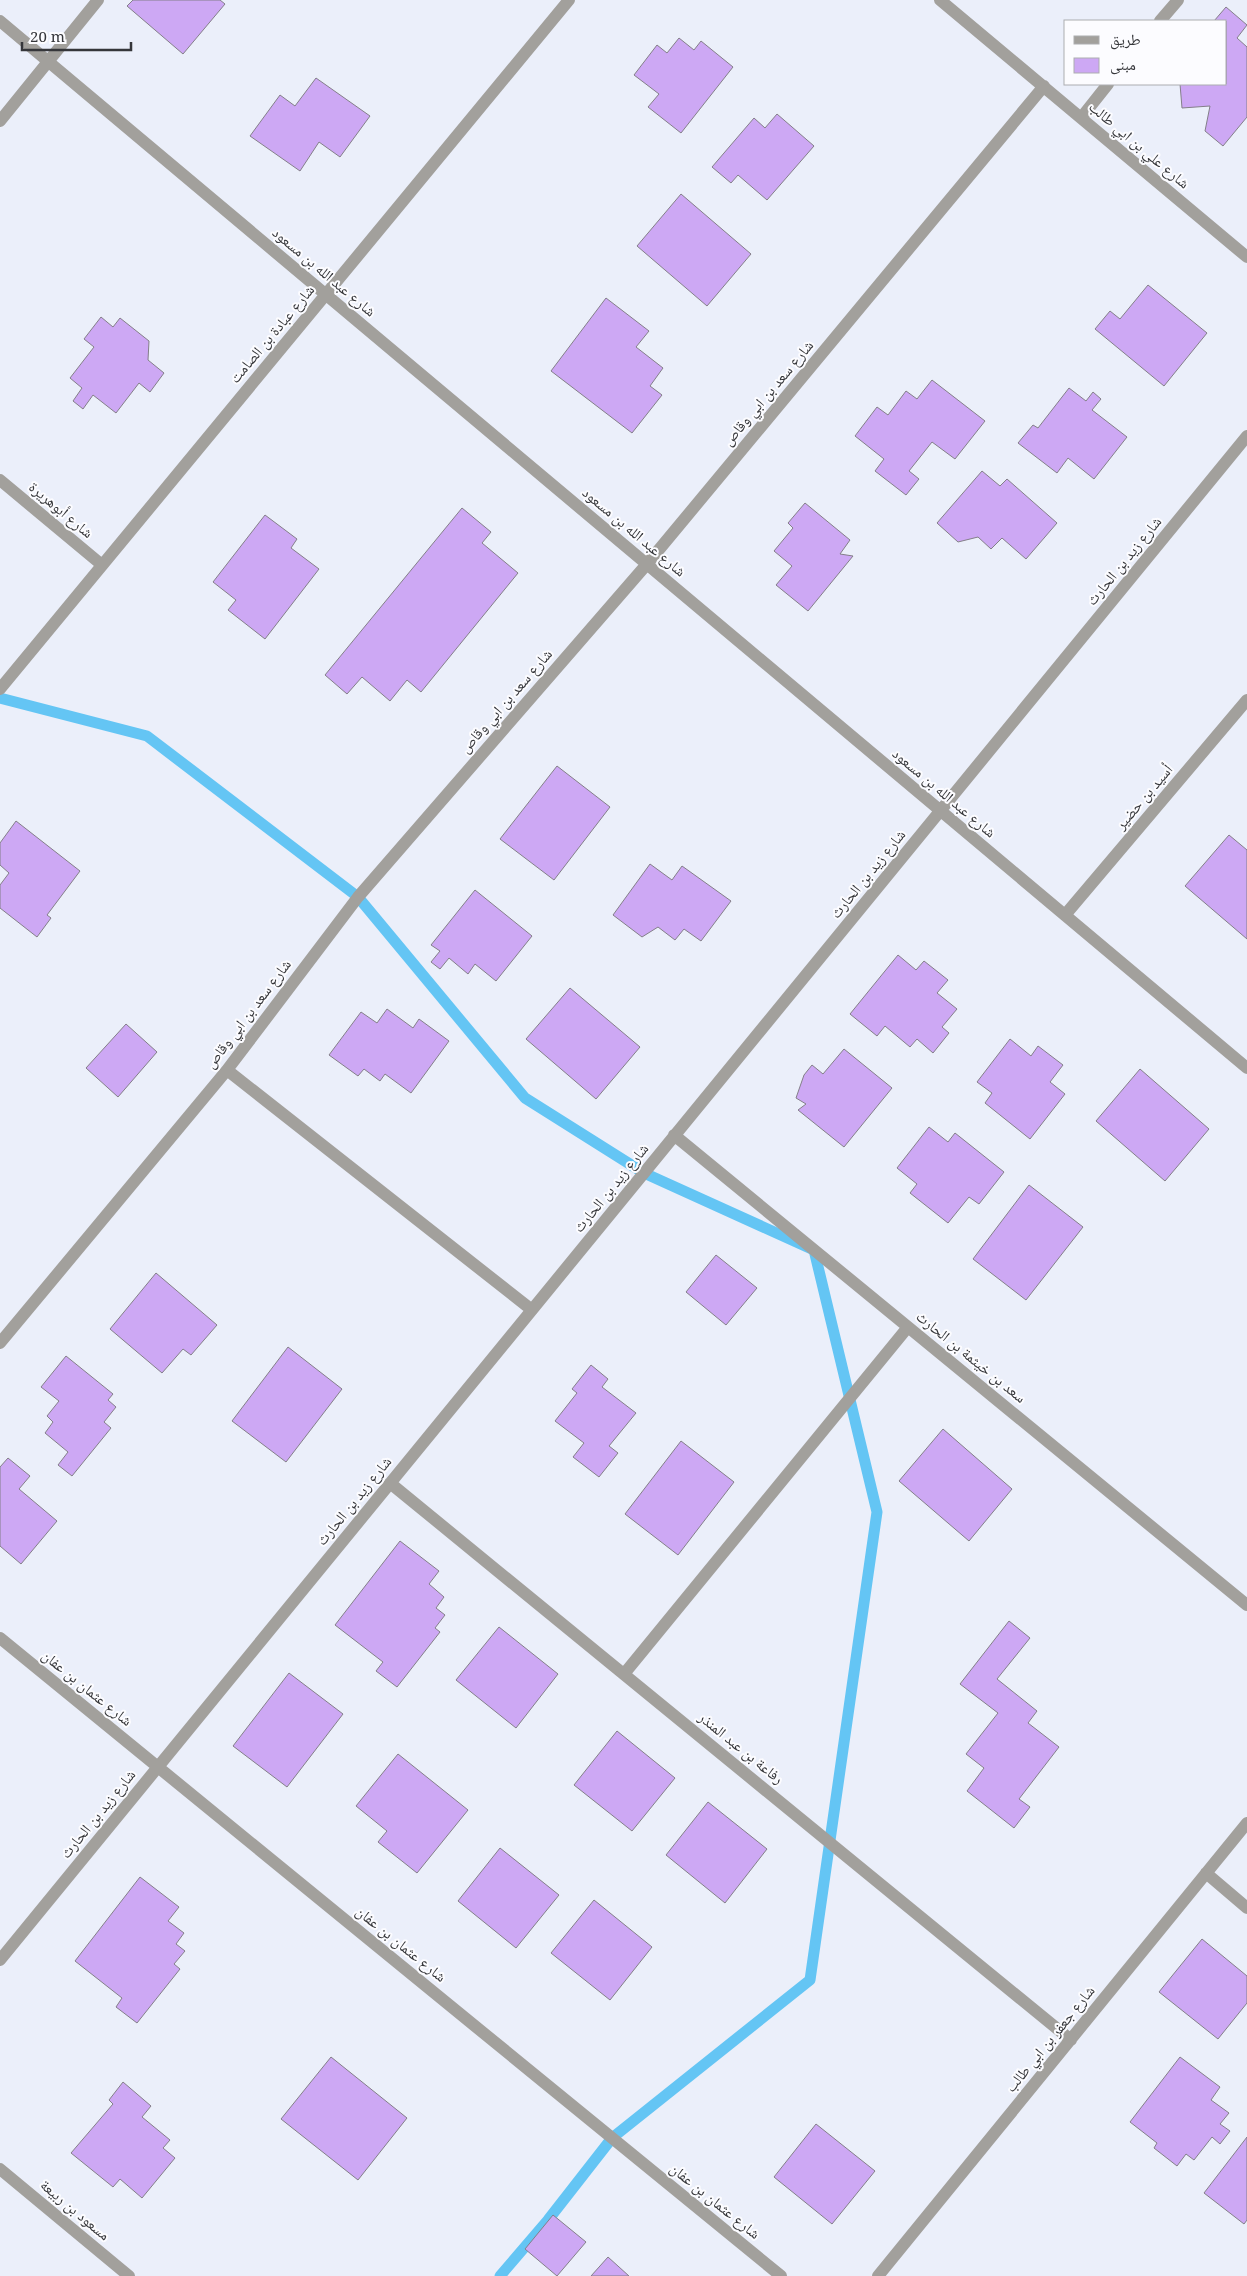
<svg xmlns="http://www.w3.org/2000/svg" width="1247" height="2276" font-family="'Noto Serif','Noto Naskh Arabic',serif">
	<style>
		.lines { fill: none; stroke-linecap: round; stroke-linejoin: round }
		.stream { stroke: #64c5f4; stroke-width: 11 }
		.building { fill: #cda8f4; stroke: #847f89 }
		.minor { stroke: #a2a09c; stroke-width: 12 }
		.labels { text-anchor: middle; stroke-width: 4; stroke-linejoin: round; paint-order: stroke }
		.street-label { font-size: 15px; fill: #35363a; stroke: #fcfcff }
	</style>
	<rect width="100%" height="100%" fill="#ebeffa"/>
	<g class="lines">
		<!-- stream -->
		<path class="stream" d="M 0,698 L 147,736 L 358,897 L 525,1098 L 644,1173 L 814,1250 L 877,1512 L 810,1980 L 612,2138 L 548,2220 L 500,2276"/>
	</g>
	<!-- building -->
	<path class="building" d="M 133,0 L 220,0 L 225,4 L 183,54 L 127,6 Z
		M 1226,7 L 1247,25 L 1237,38 L 1247,47 L 1247,117 L 1223,146 L 1205,131 L 1210,106 L 1182,108 L 1180,84 L 1226,84 L 1226,21 L 1214,21 Z
		M 679,38 L 694,50 L 701,41 L 733,67 L 681,133 L 648,107 L 659,94 L 634,75 L 657,45 L 667,53 Z
		M 316,78 L 370,116 L 340,157 L 319,142 L 300,171 L 250,136 L 280,95 L 295,106 Z
		M 777,114 L 814,146 L 767,200 L 738,175 L 731,183 L 712,167 L 754,118 L 765,128 Z
		M 681,194 L 751,254 L 707,306 L 637,246 Z
		M 1148,285 L 1207,333 L 1164,386 L 1095,329 L 1110,311 L 1120,319 Z
		M 606,298 L 649,331 L 636,347 L 663,368 L 650,386 L 662,395 L 632,433 L 551,371 Z
		M 101,317 L 113,327 L 120,318 L 149,341 L 148,360 L 164,373 L 150,392 L 139,383 L 116,413 L 93,395 L 83,409 L 73,401 L 82,388 L 70,378 L 94,347 L 84,339 Z
		M 932,380 L 985,421 L 955,459 L 932,442 L 909,471 L 919,479 L 906,495 L 875,471 L 884,459 L 855,436 L 877,407 L 888,415 L 906,391 L 917,399 Z
		M 1069,388 L 1086,401 L 1093,392 L 1101,399 L 1092,410 L 1127,437 L 1094,479 L 1068,458 L 1057,473 L 1018,443 L 1033,425 L 1038,428 Z
		M 982,471 L 1000,486 L 1007,479 L 1057,523 L 1026,559 L 1002,538 L 991,549 L 978,537 L 958,542 L 937,523 Z
		M 805,503 L 850,540 L 840,554 L 853,556 L 808,611 L 776,585 L 792,566 L 774,551 L 793,528 L 788,523 Z
		M 462,508 L 491,532 L 482,543 L 518,573 L 421,692 L 407,680 L 390,701 L 362,677 L 347,694 L 325,675 Z
		M 265,515 L 297,539 L 291,548 L 319,569 L 265,639 L 228,610 L 236,600 L 213,582 Z
		M 557,766 L 610,807 L 554,880 L 500,839 Z
		M 16,821 L 80,871 L 47,915 L 51,918 L 37,937 L 0,908 L 0,885 L 9,873 L 0,865 L 0,843 Z
		M 1229,835 L 1247,850 L 1247,939 L 1185,886 Z
		M 650,864 L 672,880 L 682,866 L 731,901 L 701,941 L 684,929 L 675,940 L 658,927 L 642,937 L 613,915 Z
		M 475,890 L 532,936 L 496,981 L 475,964 L 468,974 L 449,958 L 440,969 L 431,962 L 440,951 L 431,945 Z
		M 898,955 L 916,970 L 924,961 L 948,980 L 937,993 L 957,1009 L 942,1027 L 949,1033 L 933,1053 L 917,1039 L 910,1047 L 885,1026 L 877,1036 L 850,1014 Z
		M 570,988 L 640,1047 L 596,1099 L 526,1039 Z
		M 387,1009 L 413,1028 L 419,1019 L 449,1041 L 411,1093 L 385,1074 L 380,1081 L 364,1069 L 358,1076 L 329,1055 L 361,1012 L 377,1023 Z
		M 126,1024 L 157,1052 L 118,1097 L 86,1068 Z
		M 1010,1039 L 1031,1056 L 1038,1046 L 1063,1065 L 1050,1082 L 1065,1094 L 1030,1139 L 985,1103 L 992,1093 L 977,1082 Z
		M 844,1049 L 892,1088 L 844,1147 L 798,1110 L 806,1104 L 796,1098 L 804,1075 L 812,1065 L 823,1074 Z
		M 1140,1069 L 1209,1129 L 1165,1181 L 1096,1121 Z
		M 929,1127 L 948,1142 L 955,1133 L 1004,1172 L 979,1204 L 969,1197 L 948,1223 L 910,1193 L 917,1184 L 897,1168 Z
		M 1029,1185 L 1083,1227 L 1026,1300 L 973,1259 Z
		M 716,1255 L 757,1288 L 726,1325 L 686,1292 Z
		M 156,1273 L 217,1325 L 191,1355 L 183,1349 L 162,1373 L 110,1329 Z
		M 288,1347 L 342,1389 L 286,1462 L 232,1421 Z
		M 66,1356 L 113,1394 L 108,1400 L 116,1407 L 104,1422 L 111,1428 L 72,1476 L 58,1465 L 68,1452 L 45,1433 L 53,1422 L 47,1416 L 59,1401 L 41,1387 Z
		M 591,1365 L 608,1379 L 602,1387 L 636,1413 L 609,1446 L 618,1453 L 599,1477 L 573,1457 L 584,1443 L 555,1421 L 577,1393 L 572,1389 Z
		M 943,1429 L 1012,1489 L 969,1541 L 899,1481 Z
		M 681,1441 L 734,1482 L 678,1555 L 625,1514 Z
		M 8,1458 L 30,1476 L 19,1489 L 57,1521 L 21,1564 L 0,1546 L 0,1467 Z
		M 400,1541 L 439,1571 L 429,1584 L 444,1597 L 436,1608 L 445,1615 L 435,1628 L 440,1632 L 397,1687 L 376,1671 L 383,1662 L 335,1625 Z
		M 1009,1621 L 1030,1638 L 997,1679 L 1037,1711 L 1028,1723 L 1059,1747 L 1019,1799 L 1030,1807 L 1014,1828 L 967,1791 L 984,1768 L 966,1754 L 998,1713 L 960,1684 Z
		M 499,1627 L 558,1674 L 516,1728 L 456,1680 Z
		M 289,1673 L 343,1714 L 287,1787 L 233,1746 Z
		M 617,1731 L 675,1778 L 632,1831 L 574,1785 Z
		M 398,1754 L 468,1810 L 417,1873 L 378,1842 L 387,1831 L 356,1806 Z
		M 708,1802 L 767,1849 L 725,1903 L 666,1855 Z
		M 500,1848 L 559,1895 L 516,1948 L 458,1901 Z
		M 140,1877 L 179,1907 L 168,1921 L 184,1933 L 176,1944 L 185,1951 L 174,1964 L 180,1969 L 137,2023 L 116,2007 L 122,1998 L 75,1961 Z
		M 594,1900 L 652,1947 L 610,2000 L 551,1953 Z
		M 1202,1939 L 1247,1976 L 1247,2003 L 1218,2039 L 1159,1992 Z
		M 331,2057 L 407,2118 L 358,2180 L 281,2119 Z
		M 1180,2057 L 1220,2087 L 1211,2100 L 1229,2113 L 1220,2124 L 1230,2131 L 1220,2144 L 1212,2137 L 1194,2160 L 1186,2154 L 1177,2166 L 1154,2148 L 1157,2143 L 1130,2122 Z
		M 123,2082 L 151,2106 L 142,2117 L 170,2140 L 163,2148 L 175,2158 L 142,2198 L 120,2179 L 113,2187 L 71,2153 L 113,2104 L 109,2100 Z
		M 816,2124 L 875,2171 L 832,2224 L 774,2177 Z
		M 1247,2137 L 1247,2220 L 1244,2224 L 1204,2193 Z
		M 553,2215 L 586,2242 L 557,2276 L 525,2249 Z
		M 608,2257 L 629,2276 L 591,2276 Z"/>
	<g class="lines">
		<!-- minor -->
		<path class="minor" d="M 940,0 L 1247,257
			M 0,21 L 1247,1068
			M 1160,21 L 1178,0
			M 1081,118 L 1108,84
			M 0,121 L 98,0
			M 0,480 L 102,565
			M 0,689 L 569,0
			M 1065,915 L 1247,700
			M 227,1070 L 532,1310
			M 674,1135 L 1247,1605
			M 0,1343 L 227,1070 L 358,897 L 647,564 L 1044,86
			M 390,1483 L 1071,2040
			M 0,1638 L 781,2276
			M 624,1674 L 908,1327
			M 1206,1873 L 1247,1908
			M 0,1960 L 1247,436
			M 0,2169 L 129,2276
			M 878,2276 L 1247,1823"/>
	</g>
	<g class="labels">
		<!-- street labels -->
		<g class="street-label">
			<text transform="translate(1139 145) rotate(40)" y="5">شارع علي بن ابي طالب</text>
			<text transform="translate(324 272) rotate(40)" y="5">شارع عبد الله بن مسعود</text>
			<text transform="translate(272 334) rotate(-50)" y="5">شارع عبادة بن الصامت</text>
			<text transform="translate(768 393) rotate(-50)" y="5">شارع سعد بن ابي وقاص</text>
			<text transform="translate(61 510) rotate(40)" y="5">شارع أبوهريرة</text>
			<text transform="translate(634 532) rotate(40)" y="5">شارع عبد الله بن مسعود</text>
			<text transform="translate(1124 561) rotate(-51)" y="5">شارع زيد بن الحارث</text>
			<text transform="translate(506 701) rotate(-49)" y="5">شارع سعد بن ابي وقاص</text>
			<text transform="translate(944 793) rotate(40)" y="5">شارع عبد الله بن مسعود</text>
			<text transform="translate(1144 797) rotate(-50)" y="5">أسيد بن حضير</text>
			<text transform="translate(868 874) rotate(-51)" y="5">شارع زيد بن الحارث</text>
			<text transform="translate(248 1014) rotate(-53)" y="5">شارع سعد بن ابي وقاص</text>
			<text transform="translate(611 1188) rotate(-51)" y="5">شارع زيد بن الحارث</text>
			<text transform="translate(971 1357) rotate(39)" y="5">سعد بن خيثمة بن الحارث</text>
			<text transform="translate(354 1501) rotate(-51)" y="5">شارع زيد بن الحارث</text>
			<text transform="translate(87 1688) rotate(39)" y="5">شارع عثمان بن عفان</text>
			<text transform="translate(741 1748) rotate(39)" y="5">رفاعة بن عبد المنذر</text>
			<text transform="translate(98 1814) rotate(-51)" y="5">شارع زيد بن الحارث</text>
			<text transform="translate(401 1944) rotate(39)" y="5">شارع عثمان بن عفان</text>
			<text transform="translate(1050 2039) rotate(-51)" y="5">شارع جعفر بن ابي طالب</text>
			<text transform="translate(715 2201) rotate(39)" y="5">شارع عثمان بن عفان</text>
			<text transform="translate(75 2210) rotate(40)" y="5">مسعود بن ربيعة</text>
		</g>
	</g>
	<!-- legend -->
	<rect x="1064" y="20" width="162" height="65" fill="#fcfcff" stroke="#acadb0"/>
	<rect x="1074" y="36" width="25" height="8" fill="#a2a09c" stroke="#acadb0"/>
	<text x="1110" y="45" font-size="15" fill="#35363a">طريق</text>
	<rect x="1074" y="58" width="25" height="15" fill="#cda8f4" stroke="#acadb0"/>
	<text x="1110" y="70" font-size="15" fill="#35363a">مبنى</text>
	<!-- scale -->
	<path d="M22 42v8h109v-8" fill="none" stroke="#35363a" stroke-width="2.5"/>
	<text x="30" y="42" font-size="15" fill="#35363a" stroke="#fcfcff" stroke-width="4" paint-order="stroke">20 m</text>
</svg>
